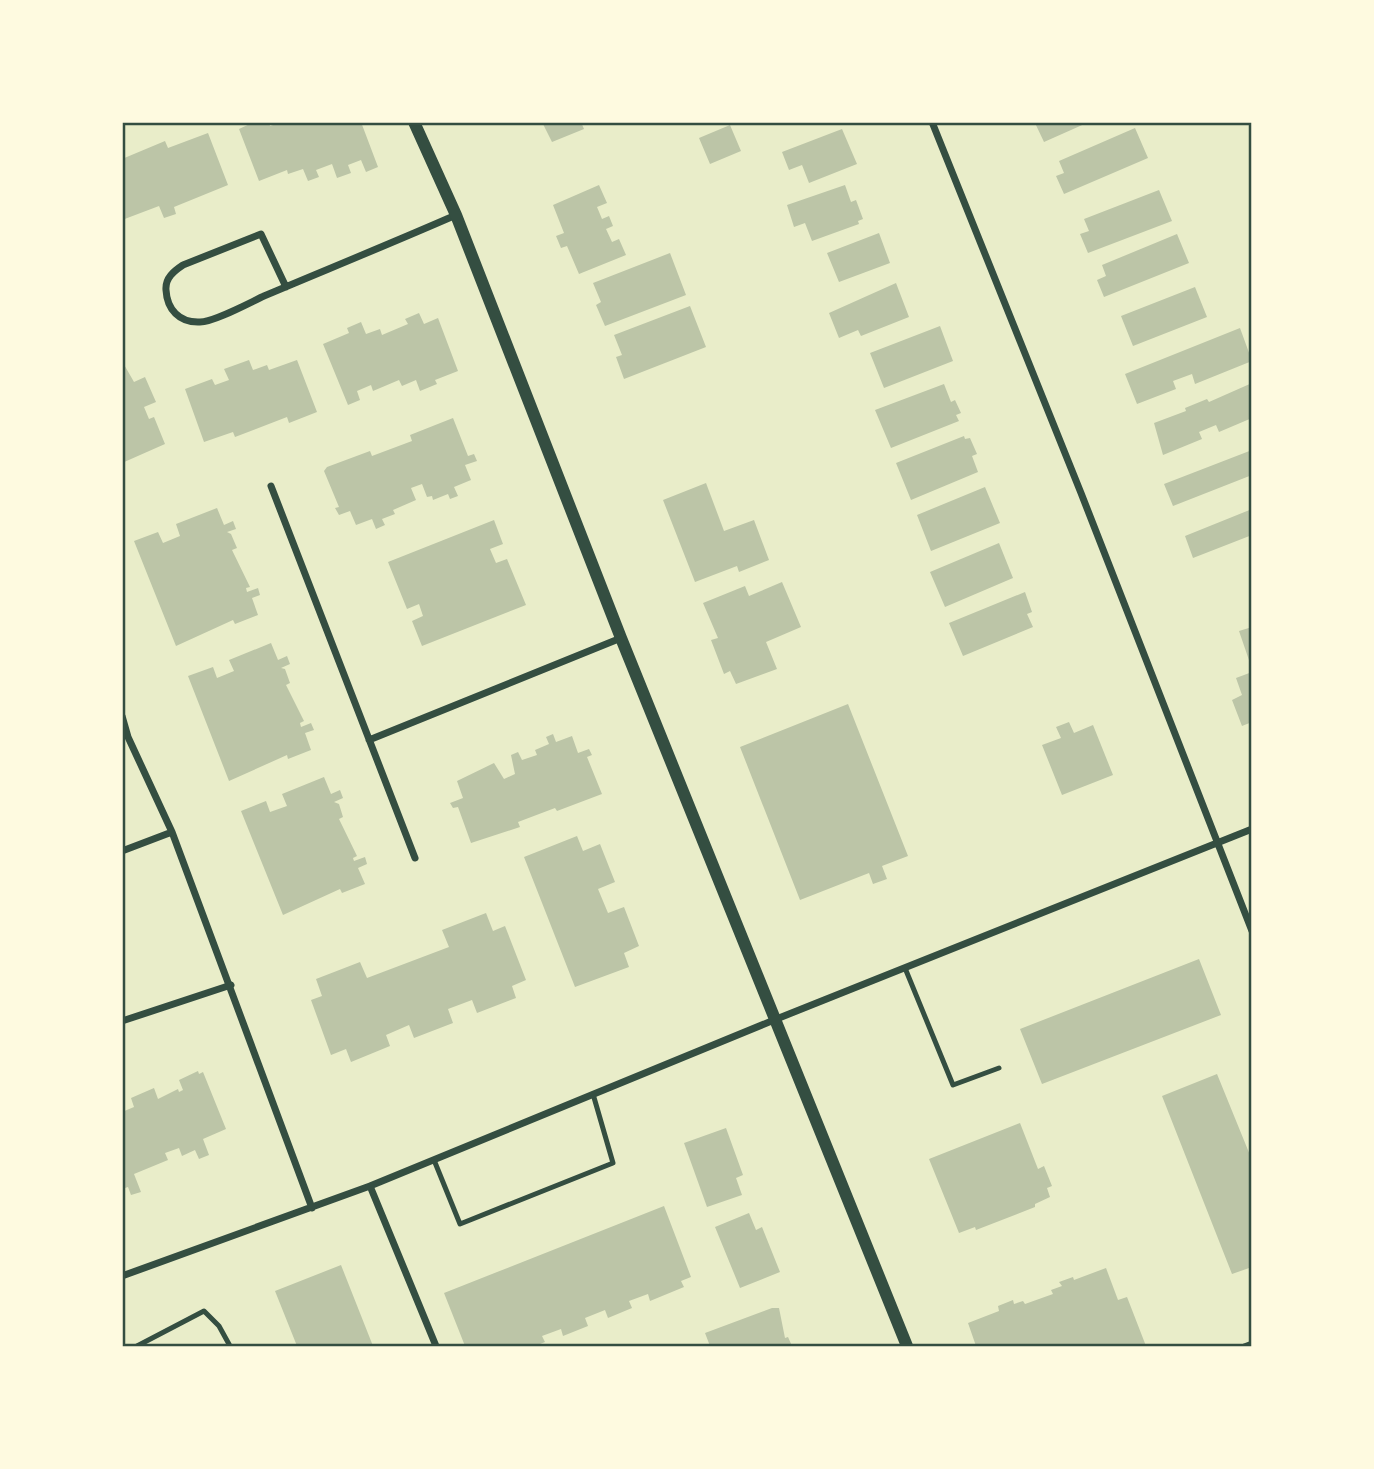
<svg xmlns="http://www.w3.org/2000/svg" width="1374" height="1469" font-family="'Nunito Sans',sans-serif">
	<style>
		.building { fill: #bcc5a7 }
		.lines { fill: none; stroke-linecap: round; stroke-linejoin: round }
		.service { stroke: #344e41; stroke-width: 5 }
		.minor { stroke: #344e41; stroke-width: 7 }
		.tertiary { stroke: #344e41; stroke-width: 12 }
		.neatline { fill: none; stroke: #344e41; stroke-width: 2.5 }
	</style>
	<rect width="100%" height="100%" fill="#e9edc9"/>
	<!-- building -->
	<path class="building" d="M 254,122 L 269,122 L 270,126 L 282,122 L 361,122 L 378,167 L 366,172 L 361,160 L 348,165 L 351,173 L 337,178 L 332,164 L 316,170 L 319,177 L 308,181 L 303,169 L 288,174 L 287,170 L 259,181 L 239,129 Z
		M 542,122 L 581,122 L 584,129 L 552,142 Z
		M 1089,122 L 1044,142 L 1035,123 L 1036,122 Z
		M 730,125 L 741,151 L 710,164 L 699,138 Z
		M 1135,128 L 1148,158 L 1064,194 L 1056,176 L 1064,173 L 1059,161 Z
		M 842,129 L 857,164 L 809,183 L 802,165 L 789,170 L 782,152 Z
		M 208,133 L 228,185 L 174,207 L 176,214 L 164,218 L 159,206 L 122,220 L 122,159 L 165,141 L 168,148 Z
		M 599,185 L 607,203 L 597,207 L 602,219 L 609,216 L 613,226 L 606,229 L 612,242 L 619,239 L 626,255 L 579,274 L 567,246 L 561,248 L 556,236 L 564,233 L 553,205 Z
		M 845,185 L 851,202 L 856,200 L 863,219 L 858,221 L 859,224 L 812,241 L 805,223 L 794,227 L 787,205 Z
		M 1159,190 L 1172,221 L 1088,253 L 1080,234 L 1089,231 L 1084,219 Z
		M 879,233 L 890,263 L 839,282 L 827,253 Z
		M 1177,234 L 1189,263 L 1104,297 L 1097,280 L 1106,276 L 1102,265 Z
		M 670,253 L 686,295 L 605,326 L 596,305 L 601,302 L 593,283 Z
		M 896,283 L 909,317 L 861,336 L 858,330 L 839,338 L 829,313 Z
		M 1195,287 L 1207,317 L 1133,346 L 1121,316 Z
		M 690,306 L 706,347 L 624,379 L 616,357 L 622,355 L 614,335 Z
		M 419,313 L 424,324 L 438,318 L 458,371 L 435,380 L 437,384 L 420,391 L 416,380 L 402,386 L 399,380 L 373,391 L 371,385 L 357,391 L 360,400 L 348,405 L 323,344 L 349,333 L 347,328 L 361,322 L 366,334 L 380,329 L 382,335 L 408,324 L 405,319 Z
		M 940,326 L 953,361 L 884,388 L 870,353 Z
		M 1240,328 L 1252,361 L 1195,384 L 1192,374 L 1173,381 L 1176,389 L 1137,404 L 1125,374 Z
		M 249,360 L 253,370 L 267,365 L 269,370 L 297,360 L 317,412 L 289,423 L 287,417 L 235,437 L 233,432 L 204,442 L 185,389 L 212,379 L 215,385 L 229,380 L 224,369 Z
		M 122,361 L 134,382 L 145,377 L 156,402 L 144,407 L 149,419 L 154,417 L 165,444 L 122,463 Z
		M 1252,383 L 1252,418 L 1219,432 L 1216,425 L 1199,432 L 1202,439 L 1163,455 L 1154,423 L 1186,411 L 1185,408 L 1207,399 L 1209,402 Z
		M 944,384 L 951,402 L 955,400 L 961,413 L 956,415 L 959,421 L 891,448 L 875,410 Z
		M 453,418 L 468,456 L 474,454 L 477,461 L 465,465 L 471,480 L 454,487 L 458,496 L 450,499 L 448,494 L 433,500 L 432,496 L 427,497 L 422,484 L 411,488 L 416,500 L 393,510 L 395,514 L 382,519 L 385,525 L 376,529 L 372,519 L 356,525 L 350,511 L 339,515 L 335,508 L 339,507 L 324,471 L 327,467 L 370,451 L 372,456 L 412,441 L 410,435 Z
		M 964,436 L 965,439 L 970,438 L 977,454 L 972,456 L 978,472 L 911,500 L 896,463 Z
		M 1252,450 L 1252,475 L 1173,506 L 1164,484 Z
		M 706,483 L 724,531 L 754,520 L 769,560 L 739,572 L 737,566 L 695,582 L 663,500 Z
		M 985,487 L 1000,523 L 931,551 L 917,515 Z
		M 217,508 L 224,525 L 233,521 L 236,529 L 227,532 L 231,534 L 237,548 L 232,550 L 250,587 L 246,588 L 247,592 L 258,588 L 260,595 L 252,598 L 258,615 L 235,624 L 233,620 L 176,646 L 134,541 L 158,532 L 163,543 L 180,536 L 176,524 Z
		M 1252,509 L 1252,535 L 1193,558 L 1185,536 Z
		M 494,520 L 503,544 L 490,549 L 496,563 L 507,559 L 526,605 L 422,646 L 412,621 L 423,616 L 419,604 L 407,609 L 388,562 Z
		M 999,543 L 1013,578 L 945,607 L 930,572 Z
		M 782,582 L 801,627 L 766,642 L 777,669 L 736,684 L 730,671 L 724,674 L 711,640 L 718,638 L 703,603 L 745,586 L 749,596 Z
		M 1025,592 L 1032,612 L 1027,614 L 1033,627 L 963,656 L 949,623 Z
		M 1252,627 L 1252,666 L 1251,666 L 1239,631 Z
		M 271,643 L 278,660 L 287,656 L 290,664 L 281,668 L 285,669 L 290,683 L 286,685 L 304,721 L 300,723 L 301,727 L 311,723 L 314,730 L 305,733 L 311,750 L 288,759 L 287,755 L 229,781 L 188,676 L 213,667 L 217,678 L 234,671 L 229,660 Z
		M 1252,672 L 1252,722 L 1242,726 L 1232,700 L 1242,695 L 1236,678 Z
		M 848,704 L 908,856 L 882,866 L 887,879 L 873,884 L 869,873 L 800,900 L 740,747 Z
		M 1069,722 L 1074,733 L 1093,725 L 1113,775 L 1062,795 L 1042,745 L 1061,738 L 1056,727 Z
		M 553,734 L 556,742 L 572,736 L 578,753 L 589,749 L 592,755 L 587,757 L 602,794 L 557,811 L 555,808 L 518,822 L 520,827 L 471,843 L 458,807 L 453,808 L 450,803 L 463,798 L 457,781 L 494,763 L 504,779 L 515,774 L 511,755 L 518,752 L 522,760 L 537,755 L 535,750 L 549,744 L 546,737 Z
		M 324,777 L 331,794 L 340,790 L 343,798 L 334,802 L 339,804 L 343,817 L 339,819 L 357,856 L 353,858 L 354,861 L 365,857 L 367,864 L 358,868 L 365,884 L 342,893 L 340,889 L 283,915 L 241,811 L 266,801 L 270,812 L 287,806 L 282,794 Z
		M 577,836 L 583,851 L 600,844 L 615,882 L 598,889 L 608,913 L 624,907 L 639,946 L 624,953 L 629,967 L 575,987 L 524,857 Z
		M 486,913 L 493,931 L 505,926 L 526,980 L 512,986 L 516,998 L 477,1013 L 472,1000 L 448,1009 L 453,1023 L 414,1038 L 409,1025 L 386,1035 L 390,1046 L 351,1062 L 346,1049 L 331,1055 L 311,1000 L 322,996 L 316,979 L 360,962 L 367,978 L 449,947 L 442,930 Z
		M 1199,959 L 1221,1015 L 1042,1084 L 1020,1029 Z
		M 198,1071 L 199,1074 L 203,1072 L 226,1129 L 203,1139 L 209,1155 L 199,1159 L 195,1150 L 182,1156 L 179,1148 L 165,1153 L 168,1160 L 134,1174 L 141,1192 L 131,1195 L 128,1187 L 122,1189 L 122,1112 L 134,1107 L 131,1098 L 154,1088 L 158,1099 L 178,1089 L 179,1092 L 183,1090 L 179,1080 Z
		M 1217,1074 L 1252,1160 L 1252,1267 L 1232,1274 L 1162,1096 Z
		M 1020,1123 L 1038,1169 L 1044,1166 L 1052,1186 L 1047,1188 L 1050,1197 L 1035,1204 L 1035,1207 L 976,1230 L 975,1227 L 959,1233 L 929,1159 Z
		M 726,1128 L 743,1175 L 736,1178 L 742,1195 L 707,1207 L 684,1143 Z
		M 664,1206 L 691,1277 L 681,1281 L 684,1287 L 650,1301 L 648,1294 L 629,1301 L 632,1308 L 608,1318 L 605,1310 L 585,1318 L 588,1326 L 563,1336 L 561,1329 L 542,1336 L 545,1342 L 535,1346 L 465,1346 L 444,1293 Z
		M 749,1213 L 756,1230 L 762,1227 L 780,1272 L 740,1288 L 715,1227 Z
		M 341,1265 L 373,1346 L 297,1346 L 275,1291 Z
		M 1106,1268 L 1118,1300 L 1127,1297 L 1146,1346 L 976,1346 L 968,1323 L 999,1311 L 998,1306 L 1013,1300 L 1014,1304 L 1023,1301 L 1025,1304 L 1053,1294 L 1051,1290 L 1062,1286 L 1059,1282 L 1073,1277 L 1074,1280 Z
		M 772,1308 L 779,1308 L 785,1338 L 788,1337 L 792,1346 L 710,1346 L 705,1333 Z"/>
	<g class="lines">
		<!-- service -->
		<path class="service" d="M 905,968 L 953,1085 L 999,1068
			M 434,1160 L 460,1224 L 613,1163 L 593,1094
			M 137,1346 L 204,1311 L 219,1326 L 230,1346
			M 1244,1346 L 1252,1343"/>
		<!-- minor -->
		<path class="minor" d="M 932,122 L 1081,493 L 1252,931
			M 286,287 L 261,234 L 183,265 C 174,271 165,278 166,290 C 167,309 179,323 200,322 C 214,322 249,303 264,296 C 328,269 392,243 456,215
			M 271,486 L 415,858
			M 122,716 L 128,737 L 172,832 L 312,1208
			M 369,740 L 621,638
			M 122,851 L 172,832
			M 122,1021 L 231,985
			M 370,1186 L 436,1346
			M 122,1276 L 370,1186 L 774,1020 L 1252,829"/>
		<!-- tertiary -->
		<path class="tertiary" d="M 414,122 L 456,215 L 621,638 L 907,1346"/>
	</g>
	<!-- border -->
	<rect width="1374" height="1469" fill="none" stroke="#fefae0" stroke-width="248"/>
	<rect x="124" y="124" width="1126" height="1221" class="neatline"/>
</svg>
